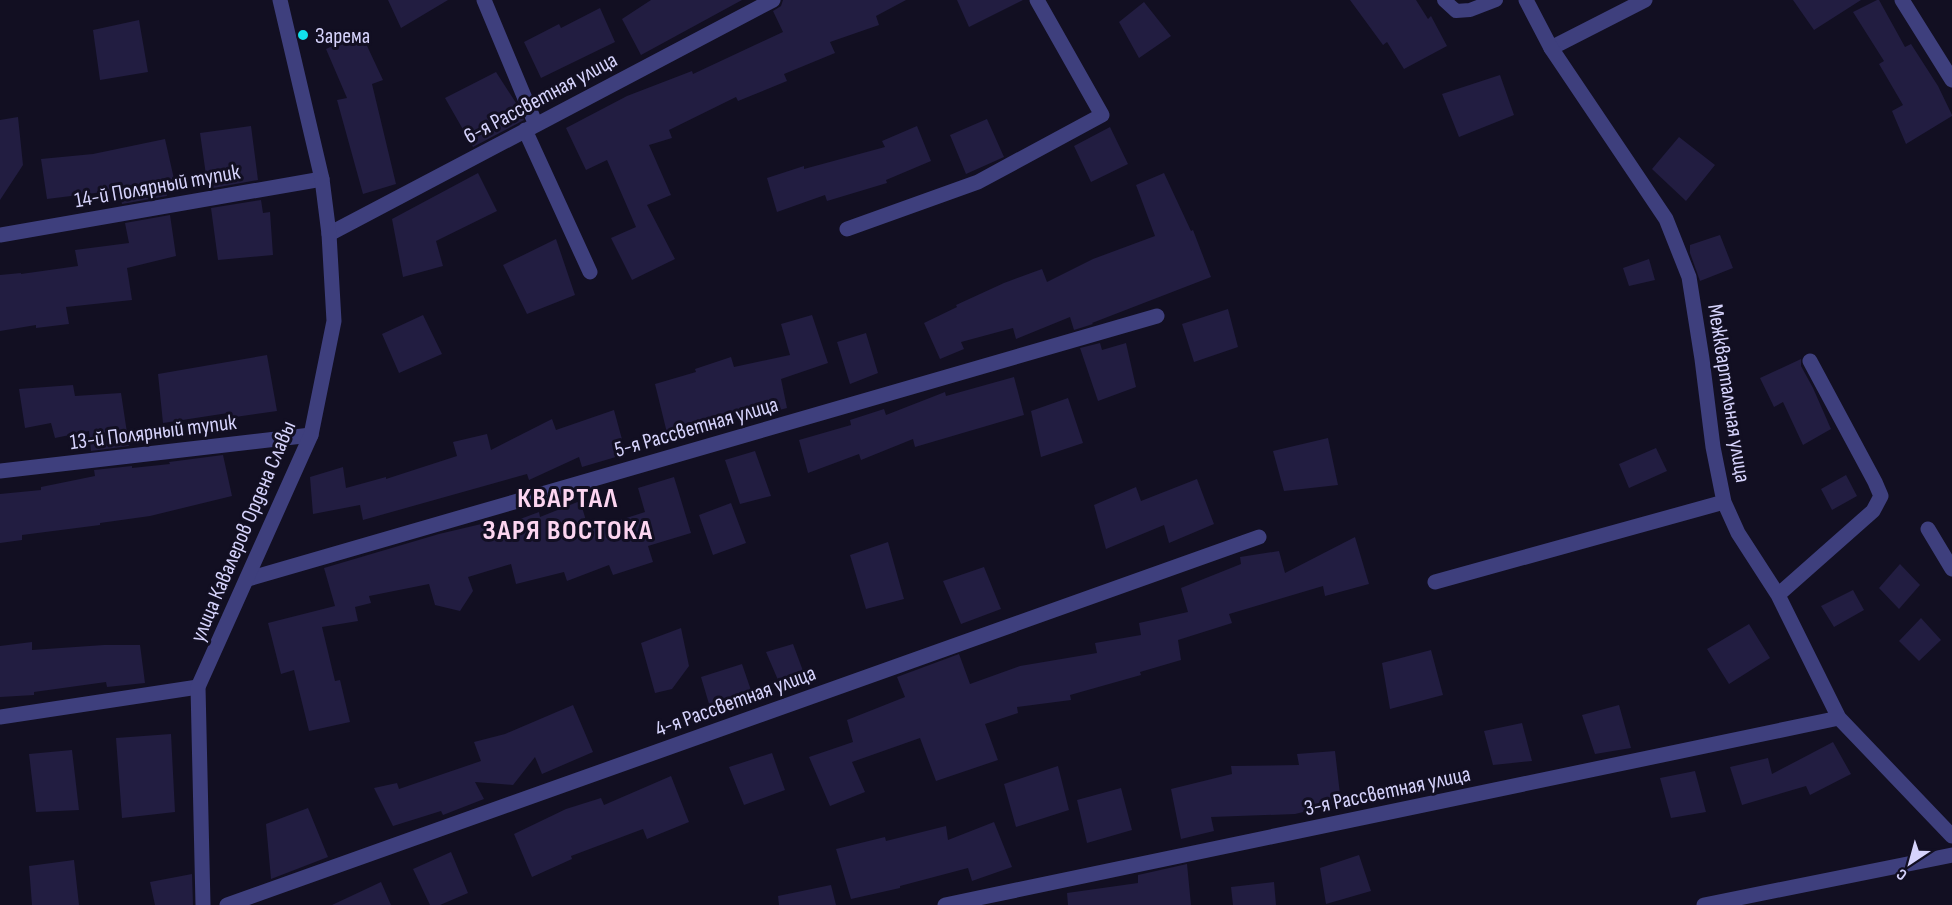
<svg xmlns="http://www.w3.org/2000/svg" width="1952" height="905" font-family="'Sofia Sans Condensed',sans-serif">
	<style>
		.building { fill: #221d41 }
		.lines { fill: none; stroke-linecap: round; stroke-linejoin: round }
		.service { stroke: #3e3f7d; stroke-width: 14 }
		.pedestrian { stroke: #3e3f7d; stroke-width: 15 }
		.minor { stroke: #3e3f7d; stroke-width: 15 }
		.tertiary { stroke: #3e3f7d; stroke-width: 15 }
		.poi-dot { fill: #11e0ea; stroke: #120f22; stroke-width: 2 }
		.labels { text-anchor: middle; stroke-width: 6; stroke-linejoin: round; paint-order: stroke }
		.poi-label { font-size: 22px; fill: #d6d3fc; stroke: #120f22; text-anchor: start }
		.street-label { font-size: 22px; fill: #d6d3fc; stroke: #120f22 }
		.district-label { font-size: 28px; font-weight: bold; letter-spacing: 1.5px; fill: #fcd5f0; stroke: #120f22 }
	</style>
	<rect width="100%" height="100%" fill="#120f22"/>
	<!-- building -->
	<path class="building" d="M 388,0 L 448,0 L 401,28 Z
		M 651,0 L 742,0 L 641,55 L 622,19 Z
		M 783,0 L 906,0 L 876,16 L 879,25 L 830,42 L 835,53 L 784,74 L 787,81 L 738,101 L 736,97 L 669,130 L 672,138 L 649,145 L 671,195 L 647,205 L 675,259 L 632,280 L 611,238 L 636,227 L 607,160 L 586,170 L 566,128 L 627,96 L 692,71 L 693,74 L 783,32 L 773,11 L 781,6 Z
		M 957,0 L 1023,0 L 969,27 Z
		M 1350,0 L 1416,0 L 1428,19 L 1431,16 L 1447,46 L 1404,69 L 1387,42 L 1383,45 Z
		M 1793,0 L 1861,0 L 1814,30 Z
		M 1877,0 L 1879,0 L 1905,47 L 1911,44 L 1938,86 L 1952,115 L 1952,116 L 1906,144 L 1892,111 L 1903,105 L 1879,64 L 1884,61 L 1853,12 Z
		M 1144,2 L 1171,36 L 1139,58 L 1119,22 Z
		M 600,8 L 615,42 L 541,78 L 524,42 L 559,24 L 561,28 Z
		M 139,20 L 148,72 L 100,80 L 93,30 Z
		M 361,33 L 383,80 L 372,84 L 396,184 L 363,194 L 337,100 L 347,98 L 326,49 Z
		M 496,72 L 518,106 L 524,120 L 473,147 L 445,98 Z
		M 1500,75 L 1514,115 L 1459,137 L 1442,94 Z
		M 18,117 L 23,165 L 0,200 L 0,120 Z
		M 987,119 L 1004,157 L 966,174 L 950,135 Z
		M 251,126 L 258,180 L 208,189 L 200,133 Z
		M 917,126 L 931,161 L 886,180 L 887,183 L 827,201 L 825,195 L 777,212 L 767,178 L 804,166 L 804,169 L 885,147 L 882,141 Z
		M 1110,127 L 1128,164 L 1091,182 L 1074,146 Z
		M 1679,137 L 1715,165 L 1686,201 L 1652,169 Z
		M 165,139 L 174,179 L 164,181 L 167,196 L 122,204 L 119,190 L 47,199 L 41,159 L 93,154 Z
		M 478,173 L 497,211 L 436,241 L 443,266 L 403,277 L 392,219 Z
		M 1164,173 L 1191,231 L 1193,230 L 1211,277 L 1092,323 L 1093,324 L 1074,330 L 1070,317 L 1016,339 L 1013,328 L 961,342 L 964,349 L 940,359 L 924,323 L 957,307 L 956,305 L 1004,283 L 1042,269 L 1047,282 L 1093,259 L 1155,236 L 1136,185 Z
		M 261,200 L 263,213 L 270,212 L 273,255 L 218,260 L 211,208 Z
		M 170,215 L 176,256 L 127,268 L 132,300 L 66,307 L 69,324 L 36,328 L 36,325 L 0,331 L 0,275 L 21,273 L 21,274 L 78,266 L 75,250 L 129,243 L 125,223 Z
		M 1720,235 L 1733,268 L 1700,281 L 1690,253 L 1690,245 Z
		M 556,239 L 575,295 L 527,314 L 503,265 Z
		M 1649,259 L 1655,280 L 1629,286 L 1623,268 Z
		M 1228,309 L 1238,347 L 1194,362 L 1182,324 Z
		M 423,315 L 442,354 L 399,373 L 382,334 Z
		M 812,315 L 828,363 L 781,379 L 787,408 L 756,416 L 754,409 L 714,428 L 712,422 L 668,437 L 655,384 L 696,372 L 695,369 L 731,357 L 734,367 L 790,355 L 781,324 Z
		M 866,333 L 878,373 L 850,384 L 837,342 Z
		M 1100,343 L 1102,350 L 1126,343 L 1136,387 L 1098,401 L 1080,348 Z
		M 267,355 L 277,411 L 228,418 L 228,413 L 163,423 L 158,374 Z
		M 1801,359 L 1801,366 L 1813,388 L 1831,429 L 1803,445 L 1783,402 L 1774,407 L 1760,378 Z
		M 1014,377 L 1024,415 L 915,447 L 913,439 L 861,460 L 859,454 L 808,473 L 799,440 L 851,425 L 850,420 L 884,409 L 886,415 L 945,392 L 946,396 Z
		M 73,385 L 75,396 L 121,393 L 129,446 L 91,451 L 89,431 L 55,438 L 51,423 L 25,428 L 19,389 Z
		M 1068,398 L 1083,443 L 1041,457 L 1031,411 Z
		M 614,410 L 626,454 L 582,467 L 579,457 L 529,480 L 527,474 L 363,520 L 360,505 L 313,514 L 310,477 L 343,467 L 346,488 L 386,477 L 386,479 L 457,456 L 453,442 L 487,434 L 491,450 L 552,419 L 556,430 Z
		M 1328,438 L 1338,485 L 1284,491 L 1273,451 Z
		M 1656,448 L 1667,471 L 1629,488 L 1619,464 Z
		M 755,451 L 771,496 L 740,504 L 725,460 Z
		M 223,455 L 232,496 L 150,516 L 100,523 L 100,525 L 22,535 L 22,540 L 0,543 L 0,494 L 41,490 L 41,487 L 95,476 L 94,470 L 132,466 L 132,468 L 170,464 L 169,462 Z
		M 1846,475 L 1857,496 L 1832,510 L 1821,489 Z
		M 674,477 L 691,533 L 648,546 L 653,562 L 613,575 L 609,565 L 567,581 L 564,572 L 516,584 L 511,564 L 468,577 L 473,591 L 460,611 L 435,605 L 429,584 L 369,596 L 371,603 L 355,607 L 358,621 L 322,627 L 335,681 L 340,680 L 350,722 L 309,731 L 294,670 L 281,674 L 268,623 L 335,606 L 324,568 L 439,534 L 494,521 L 496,528 L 539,512 L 540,517 L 580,501 L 589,530 L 645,512 L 638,488 Z
		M 1197,479 L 1214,524 L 1169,543 L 1164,525 L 1106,549 L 1094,505 L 1136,487 L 1141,501 Z
		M 731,503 L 746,543 L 713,555 L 699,515 Z
		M 1355,537 L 1369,584 L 1325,596 L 1323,586 L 1229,614 L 1232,623 L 1178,640 L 1181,660 L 1140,672 L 1141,675 L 1070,695 L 1071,700 L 1017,707 L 1018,713 L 985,724 L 998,760 L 936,781 L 920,738 L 852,762 L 865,792 L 830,806 L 809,757 L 853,742 L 847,720 L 905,697 L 897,677 L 959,654 L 970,684 L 1020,666 L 1097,653 L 1095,643 L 1141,635 L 1139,623 L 1188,612 L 1181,588 L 1241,564 L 1240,557 L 1279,551 L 1285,573 Z
		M 888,542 L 904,599 L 866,609 L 850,555 Z
		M 1900,564 L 1920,585 L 1899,609 L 1879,588 Z
		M 984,567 L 1001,609 L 961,624 L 943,581 Z
		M 1853,590 L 1864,610 L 1834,627 L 1821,606 Z
		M 1921,618 L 1941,640 L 1919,661 L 1899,641 Z
		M 1749,624 L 1770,658 L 1729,684 L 1707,649 Z
		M 681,628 L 689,666 L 672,689 L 655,693 L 641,643 Z
		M 32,642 L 32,650 L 104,645 L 140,645 L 145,683 L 107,687 L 106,682 L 34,692 L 34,695 L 0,697 L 0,646 Z
		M 793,644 L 806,679 L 781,687 L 766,652 Z
		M 1431,650 L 1443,695 L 1390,709 L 1382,663 Z
		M 742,664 L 754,699 L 712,714 L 701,677 Z
		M 573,705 L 593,752 L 542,774 L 535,757 L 513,785 L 475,782 L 484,799 L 443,815 L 441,811 L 393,826 L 374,788 L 397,783 L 399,789 L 481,761 L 474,742 L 505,734 Z
		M 1619,705 L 1631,748 L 1595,754 L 1582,715 Z
		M 1522,723 L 1532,761 L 1493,765 L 1484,731 Z
		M 171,734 L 175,812 L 122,818 L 116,738 Z
		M 1833,742 L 1851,774 L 1810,795 L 1806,786 L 1742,805 L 1730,767 L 1768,758 L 1772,774 Z
		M 72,750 L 79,810 L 36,812 L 29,754 Z
		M 1335,751 L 1341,803 L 1295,814 L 1211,817 L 1214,831 L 1181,839 L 1171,789 L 1232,774 L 1231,766 L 1299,765 L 1297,754 Z
		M 772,753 L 785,790 L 744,805 L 729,767 Z
		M 1058,766 L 1069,810 L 1016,827 L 1004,784 Z
		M 1695,771 L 1706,812 L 1671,818 L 1660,778 Z
		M 671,776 L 689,822 L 647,839 L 643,829 L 571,856 L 572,859 L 532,877 L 514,834 L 566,809 L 601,798 L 604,805 Z
		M 1121,788 L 1132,830 L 1087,843 L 1077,800 Z
		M 308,808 L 328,857 L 271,879 L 266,824 Z
		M 994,822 L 1012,867 L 972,881 L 968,868 L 900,886 L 900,888 L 851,899 L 836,849 L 885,837 L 886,841 L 946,826 L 948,840 Z
		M 451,852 L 468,893 L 440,905 L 430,905 L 413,869 Z
		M 1359,855 L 1371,891 L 1326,904 L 1320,868 Z
		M 74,860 L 79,905 L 32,905 L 29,866 Z
		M 1187,864 L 1191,905 L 1068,905 L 1067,893 L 1138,883 L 1138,875 Z
		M 192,874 L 193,905 L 155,905 L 150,882 Z
		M 381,882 L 391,905 L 332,905 Z
		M 1274,882 L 1276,905 L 1233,905 L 1231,887 Z
		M 831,885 L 836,905 L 779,905 L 778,896 Z"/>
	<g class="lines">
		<!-- service -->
		<path class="service" d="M 1444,0 L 1456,11 L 1470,10 L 1496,0"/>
		<!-- pedestrian -->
		<path class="pedestrian" d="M 1551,48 L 1645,0"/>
		<!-- minor -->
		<path class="minor" d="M 484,0 L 536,125
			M 1526,0 L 1551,48 L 1666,219 L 1689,277 L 1702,359 L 1713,447 L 1724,502 L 1738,533 L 1778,595 L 1839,718 L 1952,836
			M 1902,0 L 1952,80
			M 525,130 L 590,272
			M 847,229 L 978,182 L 1102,115 L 1037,0
			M 329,234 L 773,0
			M 0,235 L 322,179
			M 0,471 L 311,435
			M 1928,529 L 1952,569
			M 248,579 L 1157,316
			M 1435,582 L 1724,502
			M 1778,595 L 1873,511 L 1881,496 L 1875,482 L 1810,361
			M 0,717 L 198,687
			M 227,905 L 1259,537
			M 945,905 L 1839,718
			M 1704,905 L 1952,855"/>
		<!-- tertiary -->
		<path class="tertiary" d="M 203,905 L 198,687 L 311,435 L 334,321 L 329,234 L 322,179 L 280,0"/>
	</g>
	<!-- markers -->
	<circle class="poi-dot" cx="303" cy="35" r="6"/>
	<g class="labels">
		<!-- poi labels -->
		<g class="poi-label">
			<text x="315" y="43">Зарема</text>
		</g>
		<!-- street labels -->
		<g class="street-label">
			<text transform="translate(540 97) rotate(-28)" y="8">6-я Рассветная улица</text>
			<text transform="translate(157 185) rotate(-10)" y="8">14-й Полярный тупик</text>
			<text transform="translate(1730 393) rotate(81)" y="8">Межквартальная улица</text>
			<text transform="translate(696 426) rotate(-16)" y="8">5-я Рассветная улица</text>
			<text transform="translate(153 431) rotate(-7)" y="8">13-й Полярный тупик</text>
			<text transform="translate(242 531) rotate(-67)" y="8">улица Кавалеров Ордена Славы</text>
			<text transform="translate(735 700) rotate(-20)" y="8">4-я Рассветная улица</text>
			<text transform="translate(1387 790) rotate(-12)" y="8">3-я Рассветная улица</text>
		</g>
		<!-- district labels -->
		<g class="district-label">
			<text x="568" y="507">КВАРТАЛ<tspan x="568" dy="32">ЗАРЯ ВОСТОКА</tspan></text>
		</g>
	</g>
	<!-- north arrow -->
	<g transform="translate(1910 863) rotate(216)" stroke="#120f22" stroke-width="4.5" paint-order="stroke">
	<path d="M0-4.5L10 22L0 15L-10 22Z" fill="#d6d3fc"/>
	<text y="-9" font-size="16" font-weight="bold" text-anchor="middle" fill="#d6d3fc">С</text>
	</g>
</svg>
